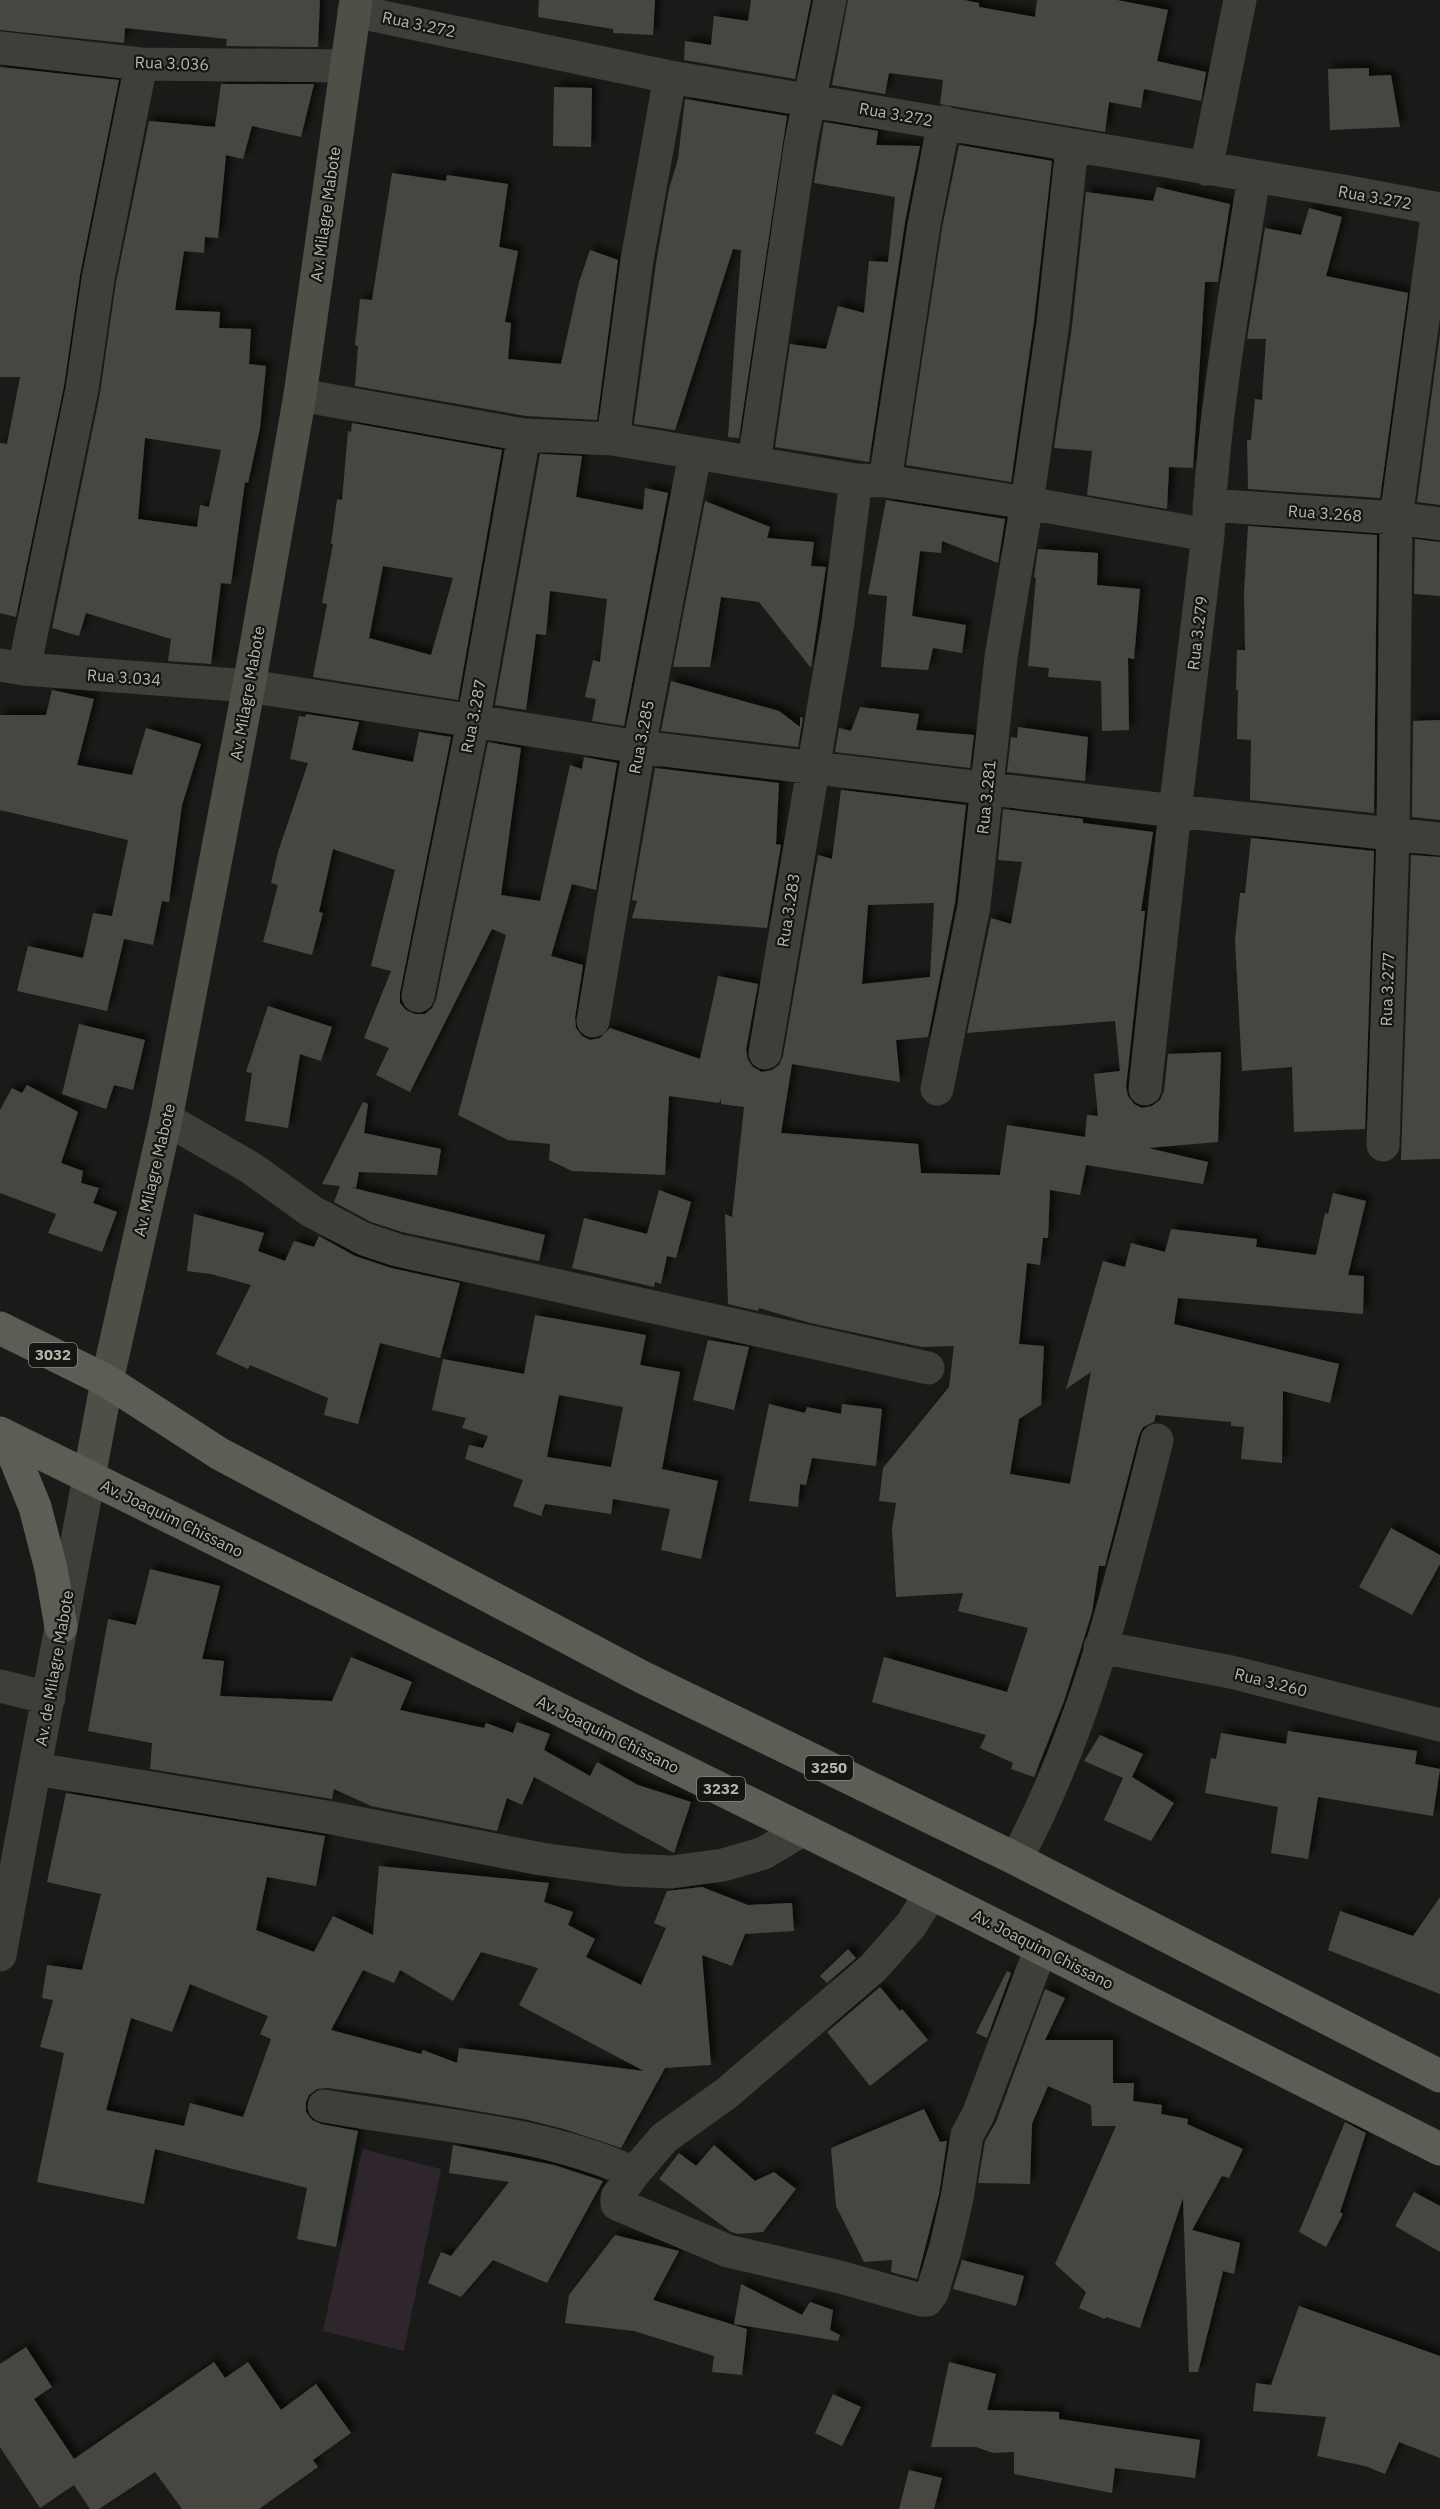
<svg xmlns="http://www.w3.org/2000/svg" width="1440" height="2509" font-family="'IBM Plex Sans',sans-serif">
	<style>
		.green { fill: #2f262d }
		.building { fill: #464742; fill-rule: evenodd; filter: url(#shadow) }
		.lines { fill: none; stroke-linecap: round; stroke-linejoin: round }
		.street { stroke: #3f3f39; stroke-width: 33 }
		.secondary { stroke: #4f4e47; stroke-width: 33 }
		.primary { stroke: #5e5d55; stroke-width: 33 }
		.labels { text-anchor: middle; stroke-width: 4.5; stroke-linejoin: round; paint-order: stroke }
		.shield { fill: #151513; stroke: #88867d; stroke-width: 1.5 }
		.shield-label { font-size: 15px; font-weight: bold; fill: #b9b7aa }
		.street-label { font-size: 16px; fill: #b9b7aa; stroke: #151513 }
	</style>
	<defs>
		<filter id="shadow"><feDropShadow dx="5.5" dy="-5.5" stdDeviation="3" flood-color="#0009"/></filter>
	</defs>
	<rect width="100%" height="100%" fill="#1a1a18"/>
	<!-- green -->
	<path class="green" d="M 362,2149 L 441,2169 L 404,2351 L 323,2331 Z"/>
	<!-- building -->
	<path class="building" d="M 0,0 L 320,0 L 318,47 L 226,46 L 227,39 L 125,28 L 124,43 L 0,30 Z
		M 539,0 L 655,0 L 653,35 L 613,33 L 613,29 L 538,17 Z
		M 751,0 L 811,0 L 795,79 L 684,60 L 685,41 L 711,45 L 714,16 L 748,21 Z
		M 848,0 L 964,0 L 979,3 L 979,7 L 1035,17 L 1037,0 L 1117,0 L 1168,10 L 1157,61 L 1206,72 L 1201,101 L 1144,89 L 1141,108 L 1109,102 L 1105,132 L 940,104 L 943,80 L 889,73 L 885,94 L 832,85 Z
		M 0,67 L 119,80 L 80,275 L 64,386 L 16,617 L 0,613 L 0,443 L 7,444 L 20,377 L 0,377 Z
		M 1369,68 L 1369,76 L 1391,75 L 1400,127 L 1330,130 L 1328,69 Z
		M 221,84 L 314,84 L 301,137 L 252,126 L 243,159 L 226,155 L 218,238 L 205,237 L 204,253 L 184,251 L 175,310 L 220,312 L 219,328 L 251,329 L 249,364 L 266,366 L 260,428 L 248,483 L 245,482 L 231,584 L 221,583 L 211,664 L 168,661 L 171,639 L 86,613 L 79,636 L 52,628 L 100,393 L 116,282 L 149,121 L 215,127 ZM 145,438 L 221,450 L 209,507 L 200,505 L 197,527 L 138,519 Z
		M 554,87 L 592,88 L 591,147 L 553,146 Z
		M 685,99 L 787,116 L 739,438 L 728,437 L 741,250 L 733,249 L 675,430 L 634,424 L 656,263 L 669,189 L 678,159 Z
		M 824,122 L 878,131 L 876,145 L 920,146 L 905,222 L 869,462 L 775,447 L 790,344 L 826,349 L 838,306 L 864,313 L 869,261 L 888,262 L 895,197 L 814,183 Z
		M 959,145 L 1052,161 L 1034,321 L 1011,482 L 906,465 L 942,228 Z
		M 392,173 L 446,181 L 447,175 L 508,184 L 499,247 L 518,251 L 505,322 L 511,323 L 508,359 L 561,364 L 579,282 L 590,250 L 618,260 L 597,420 L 526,416 L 355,386 L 358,346 L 355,345 L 360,299 L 372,300 Z
		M 1157,187 L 1230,204 L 1218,282 L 1205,282 L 1193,468 L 1169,467 L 1167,509 L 1087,495 L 1092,451 L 1054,448 L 1072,326 L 1086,192 L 1153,201 Z
		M 1309,208 L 1342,217 L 1326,276 L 1408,293 L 1380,498 L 1248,489 L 1247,440 L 1251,440 L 1255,399 L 1262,400 L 1266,339 L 1247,339 L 1265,228 L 1301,235 Z
		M 1440,333 L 1440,505 L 1417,502 Z
		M 352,423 L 502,450 L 458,700 L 313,677 L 327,604 L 322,603 L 333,544 L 331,544 L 337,499 L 342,500 L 348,431 L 351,432 ZM 383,566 L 453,578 L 431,655 L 369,638 Z
		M 540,454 L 582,456 L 576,497 L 643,510 L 645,488 L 668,493 L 624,726 L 592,721 L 596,699 L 585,697 L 593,660 L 600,662 L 607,599 L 550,591 L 546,635 L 536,634 L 526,710 L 495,705 Z
		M 886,500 L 1005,519 L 998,563 L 942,541 L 941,553 L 920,551 L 912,616 L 966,625 L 962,653 L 933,648 L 928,670 L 881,667 L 887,596 L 868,594 Z
		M 705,501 L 770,527 L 767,538 L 814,542 L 811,566 L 826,567 L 811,668 L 759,602 L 721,597 L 710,667 L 673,667 Z
		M 1248,526 L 1377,535 L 1374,813 L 1250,800 L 1251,740 L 1237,739 L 1238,690 L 1236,690 L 1237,650 L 1245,650 L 1244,593 Z
		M 1415,539 L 1440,542 L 1440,596 L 1414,594 Z
		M 1038,549 L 1098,553 L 1097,585 L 1140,589 L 1134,659 L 1128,658 L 1129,730 L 1102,731 L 1101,681 L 1048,677 L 1049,668 L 1028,666 L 1036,578 L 1034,577 Z
		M 671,681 L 779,711 L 800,727 L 800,717 L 803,718 L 798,747 L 661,731 Z
		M 52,690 L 94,699 L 77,765 L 132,775 L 146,728 L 201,744 L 182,805 L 169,902 L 162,901 L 153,945 L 124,939 L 107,1011 L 17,991 L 28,946 L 83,958 L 93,913 L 112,916 L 128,840 L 0,810 L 0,715 L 46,715 Z
		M 860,707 L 919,714 L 916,730 L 974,735 L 970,768 L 835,752 L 839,728 L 851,731 Z
		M 306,714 L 359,722 L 352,750 L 413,762 L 419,732 L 451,737 L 400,992 L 400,1003 L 406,1010 L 415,1014 L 425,1014 L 432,1008 L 436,1000 L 488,742 L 521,748 L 501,895 L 540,901 L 570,765 L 582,769 L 584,757 L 617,763 L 596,890 L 572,884 L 551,956 L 583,965 L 575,1018 L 576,1028 L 582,1036 L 590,1040 L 600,1038 L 610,1028 L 700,1059 L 718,976 L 758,984 L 746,1050 L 748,1060 L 753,1067 L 762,1072 L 772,1070 L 779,1065 L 783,1056 L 818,855 L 832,859 L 841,790 L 966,805 L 955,903 L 928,1037 L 896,1040 L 900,1082 L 792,1064 L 781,1133 L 918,1144 L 921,1173 L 1000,1175 L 1007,1125 L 1085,1137 L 1087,1115 L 1098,1116 L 1094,1074 L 1120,1071 L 1115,1021 L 967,1033 L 991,918 L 1011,924 L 1022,862 L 998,860 L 1003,809 L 1083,819 L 1083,823 L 1153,832 L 1141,911 L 1145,911 L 1126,1087 L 1128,1096 L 1134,1104 L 1142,1108 L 1152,1106 L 1160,1100 L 1164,1091 L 1168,1054 L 1221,1052 L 1218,1142 L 1148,1148 L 1208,1162 L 1203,1184 L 1086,1165 L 1080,1195 L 1050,1190 L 1048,1238 L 1043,1238 L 1040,1265 L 1027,1263 L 1019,1344 L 1044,1346 L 1041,1405 L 1019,1419 L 1010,1474 L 1070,1484 L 1091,1372 L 1066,1389 L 1103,1261 L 1125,1267 L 1131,1243 L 1165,1252 L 1171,1229 L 1257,1239 L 1256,1247 L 1316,1255 L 1325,1213 L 1328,1214 L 1333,1193 L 1366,1201 L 1348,1275 L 1364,1276 L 1363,1314 L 1178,1298 L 1174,1324 L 1339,1364 L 1330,1403 L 1283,1391 L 1282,1463 L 1241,1459 L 1244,1427 L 1231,1426 L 1231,1422 L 1156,1415 L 1154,1422 L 1143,1427 L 1139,1435 L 1105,1566 L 1099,1566 L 1092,1612 L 1081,1648 L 1064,1701 L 1034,1777 L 1011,1769 L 1013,1763 L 980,1748 L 986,1735 L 872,1702 L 884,1657 L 1007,1692 L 1028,1628 L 958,1611 L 963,1593 L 896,1597 L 892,1528 L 896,1503 L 879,1501 L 883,1468 L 949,1387 L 954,1346 L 922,1347 L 810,1323 L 759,1308 L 758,1311 L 728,1304 L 725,1214 L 732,1217 L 744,1107 L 721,1104 L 721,1098 L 719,1103 L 669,1096 L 665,1175 L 572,1171 L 549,1160 L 550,1144 L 508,1140 L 458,1115 L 506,935 L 492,929 L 410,1092 L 376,1075 L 389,1048 L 364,1038 L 391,971 L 371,966 L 395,870 L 333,849 L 319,912 L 323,913 L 312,955 L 263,942 L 278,885 L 271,883 L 278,852 L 308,763 L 290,759 L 299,716 L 305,717 ZM 934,903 L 930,977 L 862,984 L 868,905 Z
		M 1440,720 L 1440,820 L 1412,817 L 1413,721 Z
		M 1018,727 L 1088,737 L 1085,781 L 1007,772 L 1011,737 L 1017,738 Z
		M 655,768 L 779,783 L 776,844 L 781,845 L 767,928 L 632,918 L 637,901 L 632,900 Z
		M 1251,838 L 1374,851 L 1365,1129 L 1294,1132 L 1292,1067 L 1242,1071 L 1235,940 L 1240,893 L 1245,893 Z
		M 1411,855 L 1440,857 L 1440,1159 L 1401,1160 Z
		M 268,1006 L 332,1027 L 321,1061 L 300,1054 L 288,1128 L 245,1121 L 252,1073 L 246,1072 Z
		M 79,1024 L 145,1040 L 133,1090 L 114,1085 L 106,1109 L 62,1094 Z
		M 27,1085 L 78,1112 L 61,1163 L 83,1171 L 81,1183 L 99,1188 L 93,1203 L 117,1212 L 102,1252 L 48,1233 L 56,1214 L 0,1193 L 0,1110 L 12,1088 L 22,1093 Z
		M 363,1102 L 368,1104 L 364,1133 L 441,1149 L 437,1175 L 359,1172 L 356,1188 L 349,1187 L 545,1235 L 539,1261 L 402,1232 L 371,1222 L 334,1202 L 340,1186 L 322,1184 Z
		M 659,1190 L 691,1202 L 676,1258 L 667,1256 L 661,1284 L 655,1282 L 654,1287 L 572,1268 L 584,1218 L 647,1234 Z
		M 194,1214 L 264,1233 L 258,1251 L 285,1261 L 294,1241 L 314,1247 L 319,1236 L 355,1256 L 391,1268 L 460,1283 L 440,1358 L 380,1343 L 358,1424 L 324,1415 L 328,1398 L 250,1365 L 248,1369 L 216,1354 L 251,1285 L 211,1274 L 187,1271 Z
		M 535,1315 L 646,1335 L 640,1365 L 680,1372 L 662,1469 L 718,1481 L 701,1559 L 661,1550 L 670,1509 L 613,1499 L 611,1514 L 545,1504 L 541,1516 L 513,1506 L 523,1480 L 465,1459 L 469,1445 L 483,1448 L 488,1436 L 462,1428 L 466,1418 L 432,1410 L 443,1359 L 524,1374 ZM 559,1395 L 623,1407 L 611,1467 L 547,1457 Z
		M 708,1340 L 749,1347 L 734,1410 L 693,1400 Z
		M 769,1404 L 805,1413 L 807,1407 L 841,1414 L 842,1404 L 882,1409 L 876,1466 L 812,1458 L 806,1485 L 800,1484 L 798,1507 L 749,1501 Z
		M 1391,1528 L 1440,1555 L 1440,1564 L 1412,1615 L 1359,1587 Z
		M 150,1569 L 220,1586 L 202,1659 L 224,1661 L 220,1696 L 332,1701 L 351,1657 L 412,1682 L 400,1710 L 484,1728 L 486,1723 L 513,1733 L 517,1722 L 550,1734 L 544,1750 L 590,1776 L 597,1762 L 638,1785 L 691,1802 L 674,1853 L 534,1777 L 522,1805 L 507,1798 L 497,1831 L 371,1806 L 334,1789 L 332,1799 L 150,1769 L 152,1743 L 88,1731 L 108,1619 L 136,1625 Z
		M 1288,1731 L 1417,1751 L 1415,1764 L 1440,1769 L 1433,1816 L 1318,1797 L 1308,1859 L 1271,1853 L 1278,1807 L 1205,1793 L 1211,1758 L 1216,1759 L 1221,1733 L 1286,1744 Z
		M 1100,1735 L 1143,1754 L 1132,1777 L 1174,1803 L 1151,1841 L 1104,1820 L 1123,1778 L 1084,1761 Z
		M 66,1793 L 325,1836 L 316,1886 L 267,1877 L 256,1930 L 314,1952 L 333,1916 L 373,1935 L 379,1866 L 549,1883 L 544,1902 L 573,1912 L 568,1925 L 595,1939 L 586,1957 L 641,1985 L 666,1928 L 654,1923 L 667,1891 L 702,1887 L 748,1905 L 792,1903 L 794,1931 L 745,1934 L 732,1966 L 702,1955 L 711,2065 L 665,2068 L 621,2148 L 564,2129 L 524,2119 L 395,2097 L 327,2088 L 317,2089 L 309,2095 L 306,2102 L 306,2112 L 312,2120 L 321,2124 L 358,2131 L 336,2247 L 297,2239 L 307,2188 L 155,2149 L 144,2204 L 37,2182 L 64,2053 L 40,2047 L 53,2000 L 42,1998 L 47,1965 L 82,1970 L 101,1894 L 47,1882 ZM 481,1952 L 538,1968 L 519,2005 L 644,2071 L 459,2048 L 457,2063 L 423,2050 L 421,2054 L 331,2030 L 363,1970 L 394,1983 L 400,1970 L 453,2001 ZM 190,1984 L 268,2016 L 260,2034 L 271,2039 L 243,2117 L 190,2103 L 184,2126 L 106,2110 L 131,2018 L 172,2032 Z
		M 1440,1897 L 1440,1994 L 1328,1950 L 1340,1911 L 1413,1936 Z
		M 848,1949 L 856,1958 L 827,1983 L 820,1976 Z
		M 1007,1971 L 1011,1973 L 987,2038 L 976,2033 Z
		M 880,1987 L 900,2011 L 902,2009 L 928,2040 L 870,2086 L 827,2032 Z
		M 1045,1989 L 1065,1998 L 1045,2040 L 1113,2040 L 1113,2083 L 1134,2083 L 1133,2101 L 1162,2105 L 1161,2114 L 1188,2119 L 1187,2124 L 1243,2149 L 1229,2178 L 1222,2176 L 1192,2230 L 1240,2243 L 1234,2274 L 1223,2271 L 1198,2372 L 1189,2372 L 1183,2198 L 1140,2328 L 1106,2317 L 1105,2319 L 1079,2308 L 1086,2292 L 1055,2264 L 1116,2126 L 1092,2126 L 1091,2105 L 1048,2086 L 1032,2124 L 1030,2184 L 978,2183 L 985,2141 L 996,2122 Z
		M 924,2109 L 940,2142 L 947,2141 L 939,2194 L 917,2279 L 891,2272 L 892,2260 L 864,2262 L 836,2206 L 831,2148 Z
		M 1345,2122 L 1366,2133 L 1340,2212 L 1343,2214 L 1326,2247 L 1299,2232 Z
		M 453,2145 L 554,2165 L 603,2181 L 547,2283 L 493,2260 L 461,2297 L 428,2283 L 441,2252 L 451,2256 L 509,2182 L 449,2173 Z
		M 714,2145 L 755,2181 L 774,2172 L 796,2189 L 763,2232 L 738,2234 L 731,2232 L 659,2179 L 679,2153 L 696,2166 Z
		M 1414,2192 L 1440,2206 L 1440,2252 L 1395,2226 Z
		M 615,2235 L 679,2251 L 653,2300 L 747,2329 L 742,2375 L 712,2372 L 714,2356 L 634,2331 L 565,2323 L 569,2295 Z
		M 962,2260 L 1024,2276 L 1016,2306 L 953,2289 Z
		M 741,2284 L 802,2315 L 810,2302 L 833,2310 L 830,2330 L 840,2335 L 838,2341 L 734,2324 Z
		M 1299,2306 L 1440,2356 L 1440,2458 L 1399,2442 L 1385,2474 L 1365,2466 L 1317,2456 L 1326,2417 L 1253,2411 L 1256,2383 L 1271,2385 Z
		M 26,2347 L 52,2387 L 34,2399 L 74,2459 L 214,2362 L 225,2378 L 248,2362 L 281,2410 L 316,2384 L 351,2433 L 313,2460 L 318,2467 L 259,2509 L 182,2509 L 155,2472 L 99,2509 L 90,2509 L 74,2485 L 40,2508 L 0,2447 L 0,2364 Z
		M 949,2362 L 996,2374 L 987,2410 L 1059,2412 L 1059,2419 L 1200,2440 L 1195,2478 L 1115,2468 L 1112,2493 L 1014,2474 L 1014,2452 L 993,2453 L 976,2447 L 931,2447 Z
		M 833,2394 L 861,2407 L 842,2446 L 815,2433 Z
		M 909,2470 L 942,2478 L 934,2509 L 899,2509 Z"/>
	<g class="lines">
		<!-- street -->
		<path class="street" d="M 354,11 L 670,77 L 1349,192 L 1440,209
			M 0,48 L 141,64 L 345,66
			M 1206,169 L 1240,0
			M 300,395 L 524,435 L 613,439 L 856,480 L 885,481 L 1027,503 L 1208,535
			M 613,439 L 637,260 L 670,77
			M 754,462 L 801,141 L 830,0
			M 885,481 L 924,225 L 944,122
			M 1209,505 L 1396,518 L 1440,524
			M 0,665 L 24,669 L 249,686 L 639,747 L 1175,811 L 1440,839
			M 24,669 L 82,389 L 98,279 L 141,64
			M 418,996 L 473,722 L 524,435
			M 593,1021 L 639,747 L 695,454
			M 765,1053 L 838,622 L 856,480
			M 937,1089 L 974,906 L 1001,657 L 1027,503 L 1053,323 L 1072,147
			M 1145,1089 L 1175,811 L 1208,535 C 1213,415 1235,296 1254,177
			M 166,1119 L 251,1168 L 311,1211 L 364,1239 L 397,1250 L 928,1368
			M 1383,1145 L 1393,834 L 1396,518 L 1438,209
			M 1100,1647 L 1231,1672 L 1440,1725
			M 0,1686 L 49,1698
			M 36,1769 L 332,1818 L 541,1859 L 623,1870 L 672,1872 L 723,1865 L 764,1853 L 802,1830
			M 1016,1859 C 1086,1730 1121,1581 1157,1440
			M 931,1893 L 911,1925 L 873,1968 L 727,2093 L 664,2138 L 634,2173 L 617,2197 L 617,2204 L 728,2251 L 840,2277 L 921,2300 L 927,2300 L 932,2293 L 946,2246 L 957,2198 L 967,2135 L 978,2115 L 1041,1948
			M 0,1955 L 89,1477
			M 324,2106 C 428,2125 536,2129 634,2173"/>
		<!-- secondary -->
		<path class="secondary" d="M 89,1477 L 107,1381 L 166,1119 L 249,686 L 300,395 L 356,0"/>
		<!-- primary -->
		<path class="primary" d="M 0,1328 L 107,1381 L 220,1454 L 642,1677 L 1016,1859 L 1440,2076
			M 0,1433 L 931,1893 L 1440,2149
			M 6,1436 L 35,1507 L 51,1569 L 61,1627"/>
	</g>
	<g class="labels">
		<!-- shield labels -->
		<g class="shield">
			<rect x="29" y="1343" width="48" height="24" rx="4.5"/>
			<rect x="805" y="1756" width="48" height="24" rx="4.5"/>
			<rect x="697" y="1777" width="48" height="24" rx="4.5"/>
		</g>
		<g class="shield-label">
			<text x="53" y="1360">3032</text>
			<text x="829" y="1773">3250</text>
			<text x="721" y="1794">3232</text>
		</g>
		<!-- street labels -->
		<g class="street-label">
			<text transform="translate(419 24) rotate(12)" y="6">Rua 3.272</text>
			<text transform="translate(172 63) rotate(2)" y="6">Rua 3.036</text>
			<text transform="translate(896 114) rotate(10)" y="6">Rua 3.272</text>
			<text transform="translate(1375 197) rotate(10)" y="6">Rua 3.272</text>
			<text transform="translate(325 214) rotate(-82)" y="6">Av. Milagre Mabote</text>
			<text transform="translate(1325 513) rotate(4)" y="6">Rua 3.268</text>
			<text transform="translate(1197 633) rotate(-83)" y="6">Rua 3.279</text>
			<text transform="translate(124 677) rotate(4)" y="6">Rua 3.034</text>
			<text transform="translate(247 693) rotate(-80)" y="6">Av. Milagre Mabote</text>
			<text transform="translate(473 716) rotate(-79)" y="6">Rua 3.287</text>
			<text transform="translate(641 737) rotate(-79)" y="6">Rua 3.285</text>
			<text transform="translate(986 797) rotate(-84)" y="6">Rua 3.281</text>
			<text transform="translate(788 910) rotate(-81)" y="6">Rua 3.283</text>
			<text transform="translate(1387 989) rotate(-88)" y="6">Rua 3.277</text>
			<text transform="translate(154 1170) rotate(-77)" y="6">Av. Milagre Mabote</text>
			<text transform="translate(172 1518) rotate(26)" y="6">Av. Joaquim Chissano</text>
			<text transform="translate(54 1668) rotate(-80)" y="6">Av. de Milagre Mabote</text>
			<text transform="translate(1271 1682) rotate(14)" y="6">Rua 3.260</text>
			<text transform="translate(608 1734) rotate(26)" y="6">Av. Joaquim Chissano</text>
			<text transform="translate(1043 1949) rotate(27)" y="6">Av. Joaquim Chissano</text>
		</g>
	</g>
</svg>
